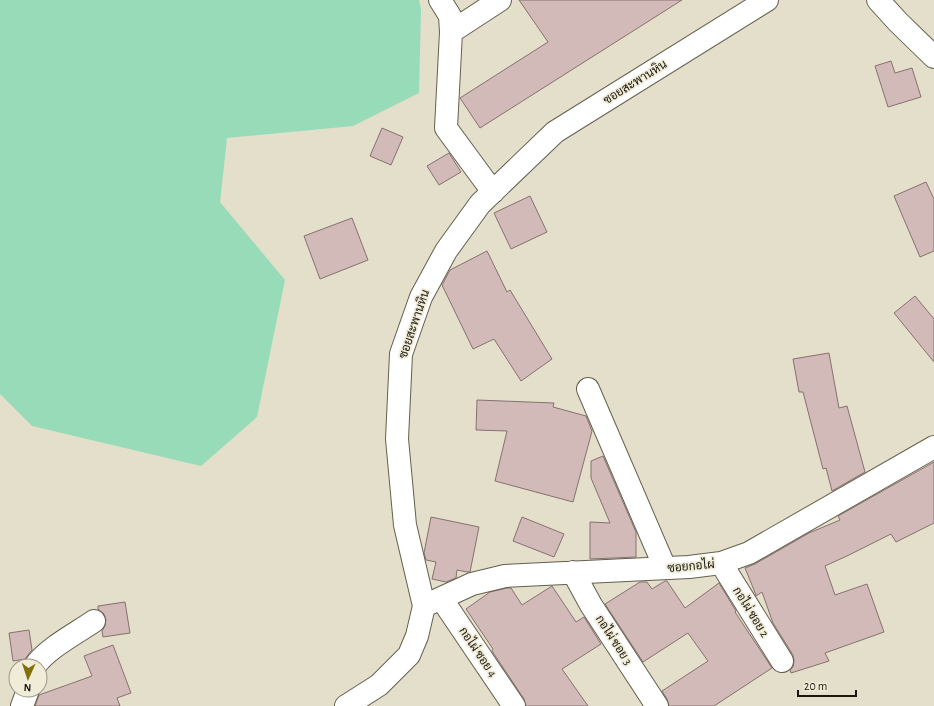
<svg xmlns="http://www.w3.org/2000/svg" width="934" height="706" font-family="'Alegreya Sans',Sarabun,sans-serif">
	<style>
		.green { fill: #97dbb9 }
		.building { fill: #d1bab7; stroke: #86716f }
		.lines { fill: none; stroke-linecap: round; stroke-linejoin: round }
		.minor-casing { stroke: #645f4e; stroke-width: 24 }
		.minor { stroke: #fff; stroke-width: 22 }
		.labels { text-anchor: middle; stroke-width: 3.5; stroke-linejoin: round; paint-order: stroke }
		.street-label { font-size: 12px; fill: #191710; stroke: #f1ecd8 }
	</style>
	<rect width="100%" height="100%" fill="#e4dfcb"/>
	<!-- green -->
	<path class="green" d="M 0,0 L 419,0 L 421,9 L 419,93 L 353,126 L 227,138 L 220,202 L 285,280 L 257,417 L 201,466 L 32,426 L 0,394 Z"/>
	<!-- building -->
	<path class="building" d="M 519,0 L 682,0 L 480,128 L 460,98 L 548,42 Z
		M 891,61 L 895,73 L 912,68 L 921,97 L 888,107 L 875,66 Z
		M 382,128 L 403,137 L 391,165 L 370,156 Z
		M 449,153 L 461,172 L 439,185 L 427,166 Z
		M 926,182 L 934,199 L 934,251 L 920,257 L 894,196 Z
		M 530,196 L 547,232 L 511,249 L 494,213 Z
		M 352,218 L 368,260 L 320,279 L 304,236 Z
		M 487,251 L 507,292 L 510,290 L 552,359 L 521,381 L 494,339 L 473,349 L 442,285 L 450,270 Z
		M 915,296 L 934,319 L 934,362 L 894,313 Z
		M 829,353 L 839,408 L 847,406 L 865,472 L 832,491 L 826,468 L 823,469 L 803,392 L 799,392 L 793,359 Z
		M 477,400 L 554,403 L 553,407 L 586,416 L 592,431 L 573,502 L 495,481 L 507,431 L 476,430 Z
		M 603,456 L 636,532 L 636,557 L 590,559 L 590,522 L 610,523 L 591,478 L 591,461 Z
		M 934,462 L 934,523 L 896,542 L 891,534 L 849,555 L 825,566 L 835,595 L 867,584 L 884,632 L 825,653 L 829,661 L 791,673 L 790,670 L 793,667 L 794,661 L 793,655 L 773,623 L 762,592 L 756,596 L 756,595 L 745,568 L 755,564 L 809,533 L 840,520 L 838,516 Z
		M 431,517 L 479,527 L 470,572 L 467,572 L 457,570 L 456,578 L 446,582 L 432,579 L 436,562 L 426,560 L 424,553 Z
		M 522,517 L 564,534 L 554,557 L 513,541 Z
		M 665,581 L 667,581 L 685,608 L 719,583 L 736,611 L 735,612 L 772,668 L 714,706 L 669,706 L 667,699 L 662,691 L 708,661 L 688,633 L 643,662 L 605,604 L 640,582 L 647,582 L 652,589 Z
		M 552,586 L 576,622 L 584,617 L 601,644 L 562,669 L 588,706 L 526,706 L 524,699 L 492,651 L 493,649 L 466,609 L 490,592 L 507,588 L 511,588 L 522,605 Z
		M 125,602 L 130,633 L 103,637 L 102,631 L 105,626 L 106,620 L 104,614 L 98,609 L 98,606 Z
		M 29,630 L 32,650 L 25,659 L 13,661 L 9,633 Z
		M 113,645 L 131,693 L 117,698 L 120,706 L 35,706 L 39,695 L 92,676 L 84,656 Z"/>
	<g class="lines">
		<defs>
			<path id="minor" d="M 440,0 L 450,16 L 451,32 L 446,128 L 493,192
				M 878,0 L 898,22 L 934,57
				M 451,32 L 500,0
				M 588,389 L 665,568
				M 721,563 L 782,661
				M 573,572 L 591,605 L 657,706
				M 441,598 L 514,706
				M 424,606 L 472,584 L 505,576 L 689,567 L 721,563 L 749,553 L 934,447
				M 35,666 C 46,649 77,633 94,621
				M 22,706 L 28,690
				M 346,706 L 379,685 L 409,655 L 417,636 L 424,606 L 405,525 L 397,439 L 401,354 L 421,297 L 446,251 L 480,204 L 555,132 L 767,0"/>
		</defs>
		<!-- minor casing -->
		<use href="#minor" class="minor-casing"/>
		<!-- minor -->
		<use href="#minor" class="minor"/>
	</g>
	<g class="labels">
		<!-- street labels -->
		<g class="street-label">
			<text transform="translate(635 82) rotate(-32)" y="4">ซอยสะพานหิน</text>
			<text transform="translate(414 324) rotate(-71)" y="4">ซอยสะพานหิน</text>
			<text transform="translate(691 566) rotate(-5)" y="4">ซอยกอไผ่</text>
			<text transform="translate(751 612) rotate(58)" y="4">กอไผ่ ซอย 2</text>
			<text transform="translate(614 640) rotate(57)" y="4">กอไผ่ ซอย 3</text>
			<text transform="translate(478 652) rotate(56)" y="4">กอไผ่ ซอย 4</text>
		</g>
	</g>
	<!-- north arrow -->
	<g transform="translate(28 678) rotate(183)"><circle r="19" fill="#f1ecd8" stroke="#9b9788"/>
	<path d="M0-3L7 15L0 10L-7 15Z" fill="#846f0d"/>
	<text y="-6" font-size="11" font-weight="bold" text-anchor="middle" fill="#191710">N</text>
	</g>
	<!-- scale -->
	<path d="M798 690v6h58v-6" fill="none" stroke="#191710" stroke-width="2"/>
	<text x="804" y="690" font-size="12" fill="#191710" stroke="#f1ecd8" stroke-width="3" paint-order="stroke">20 m</text>
</svg>
